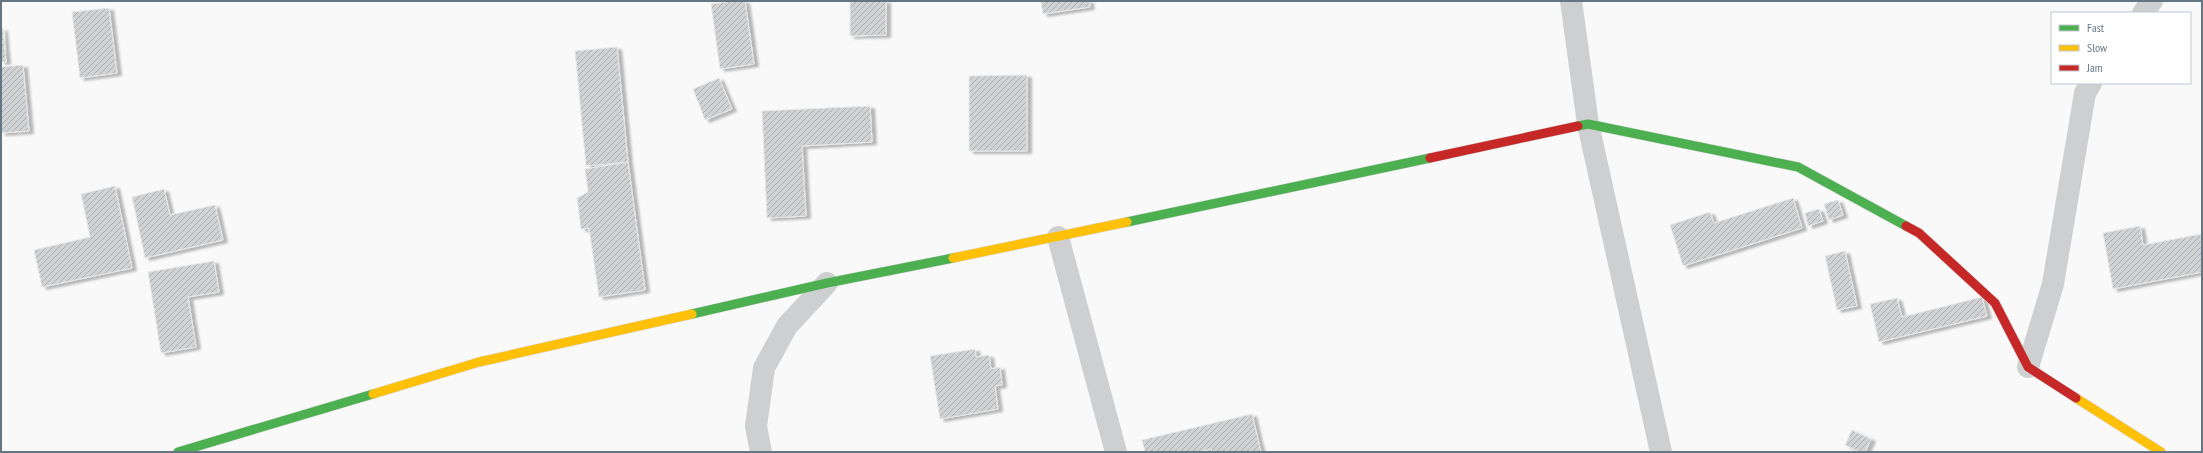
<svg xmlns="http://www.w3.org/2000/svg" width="2203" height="453" font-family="'PT Sans Narrow',sans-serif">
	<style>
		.building { fill: url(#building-hatch); stroke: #e8e8e8; filter: url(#shadow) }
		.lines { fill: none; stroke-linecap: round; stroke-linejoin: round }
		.fast-casing { stroke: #d5d6d7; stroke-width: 10 }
		.slow-casing { stroke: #d5d6d7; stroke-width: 10 }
		.jam-casing { stroke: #d5d6d7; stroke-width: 10 }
		.street { stroke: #cecfd0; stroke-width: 22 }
		.fast { stroke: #4caf50; stroke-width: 9 }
		.slow { stroke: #ffc107; stroke-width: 9 }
		.jam { stroke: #c62828; stroke-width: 9 }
	</style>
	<defs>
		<pattern id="building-hatch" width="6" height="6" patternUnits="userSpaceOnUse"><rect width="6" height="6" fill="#d0d2d3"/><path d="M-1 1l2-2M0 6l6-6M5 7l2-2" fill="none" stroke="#acafb1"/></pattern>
		<filter id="shadow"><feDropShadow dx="4.5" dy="2.5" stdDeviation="1" flood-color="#0004"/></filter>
	</defs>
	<rect width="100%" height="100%" fill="#f9f9f9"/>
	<!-- building -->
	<path class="building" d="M 734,1 L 745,1 L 754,64 L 720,69 L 711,4 Z
		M 850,1 L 886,1 L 886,35 L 850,36 Z
		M 1041,1 L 1089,1 L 1090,7 L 1043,14 Z
		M 109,8 L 117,73 L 80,78 L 72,12 Z
		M 3,28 L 6,62 L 1,62 L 1,29 Z
		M 617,47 L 628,162 L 586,166 L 575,51 Z
		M 23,65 L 29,131 L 1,133 L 1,67 Z
		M 1027,75 L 1027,151 L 969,151 L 969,76 Z
		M 719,78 L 732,109 L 705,120 L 693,89 Z
		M 870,106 L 872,142 L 802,146 L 806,216 L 767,218 L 762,111 Z
		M 628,162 L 645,290 L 599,297 L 589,228 L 581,229 L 577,198 L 588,192 L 585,169 Z
		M 115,186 L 132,268 L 42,287 L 34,250 L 90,237 L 81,194 Z
		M 164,189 L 170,215 L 215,205 L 223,240 L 145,258 L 132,197 Z
		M 1793,198 L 1802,228 L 1683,266 L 1670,225 L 1710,212 L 1714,223 Z
		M 1838,200 L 1843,215 L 1829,220 L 1824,204 Z
		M 1819,209 L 1823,221 L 1808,226 L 1805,213 Z
		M 2140,226 L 2143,245 L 2201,234 L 2202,272 L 2113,289 L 2103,233 Z
		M 1845,251 L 1857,306 L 1837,310 L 1825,256 Z
		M 214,261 L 219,292 L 188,297 L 196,347 L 161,353 L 148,272 Z
		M 1982,297 L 1987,316 L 1879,342 L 1870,304 L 1897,298 L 1902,317 Z
		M 975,349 L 976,357 L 989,355 L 991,369 L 1000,367 L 1002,385 L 995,386 L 998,409 L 940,419 L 930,356 Z
		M 1252,414 L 1261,452 L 1212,452 L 1211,449 L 1200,452 L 1145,452 L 1142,440 Z
		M 1852,430 L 1871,439 L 1865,452 L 1860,452 L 1845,445 Z"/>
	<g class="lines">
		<defs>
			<path id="fast" d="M 1578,126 L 1588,124 L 1798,167 L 1906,226
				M 1127,222 L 1430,158
				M 692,314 L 827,283 L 953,258
				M 178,452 L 373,394"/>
			<path id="slow" d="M 953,258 L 1127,222
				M 373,394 L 479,362 L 692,314
				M 2076,398 L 2161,452"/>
			<path id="jam" d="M 1430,158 L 1578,126
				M 1906,226 L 1919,233 L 1995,303 L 2028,367 L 2076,398"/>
		</defs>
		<!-- fast casing -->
		<use href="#fast" class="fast-casing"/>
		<!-- slow casing -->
		<use href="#slow" class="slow-casing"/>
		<!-- jam casing -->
		<use href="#jam" class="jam-casing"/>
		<!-- street -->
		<path class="street" d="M 1571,1 L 1588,124 L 1661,452
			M 2143,13 L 2152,1
			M 1058,237 L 1116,452
			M 2028,367 L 2053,284 L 2085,93 L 2091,83
			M 761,452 L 756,426 L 764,368 L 787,326 L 827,283"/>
		<!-- fast -->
		<use href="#fast" class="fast"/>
		<!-- slow -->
		<use href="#slow" class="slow"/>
		<!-- jam -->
		<use href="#jam" class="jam"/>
	</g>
	<!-- border -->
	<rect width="2203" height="453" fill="none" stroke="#657683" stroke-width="4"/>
	<!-- legend -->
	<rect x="2051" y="12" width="140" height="72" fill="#ffffff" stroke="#c1c8cd"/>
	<rect x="2059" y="25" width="20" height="6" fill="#4caf50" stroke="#c1c8cd"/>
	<text x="2087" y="32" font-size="12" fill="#657683">Fast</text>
	<rect x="2059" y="45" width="20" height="6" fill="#ffc107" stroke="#c1c8cd"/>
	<text x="2087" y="52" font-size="12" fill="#657683">Slow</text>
	<rect x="2059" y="65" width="20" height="6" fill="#c62828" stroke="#c1c8cd"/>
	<text x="2087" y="72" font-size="12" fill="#657683">Jam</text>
</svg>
